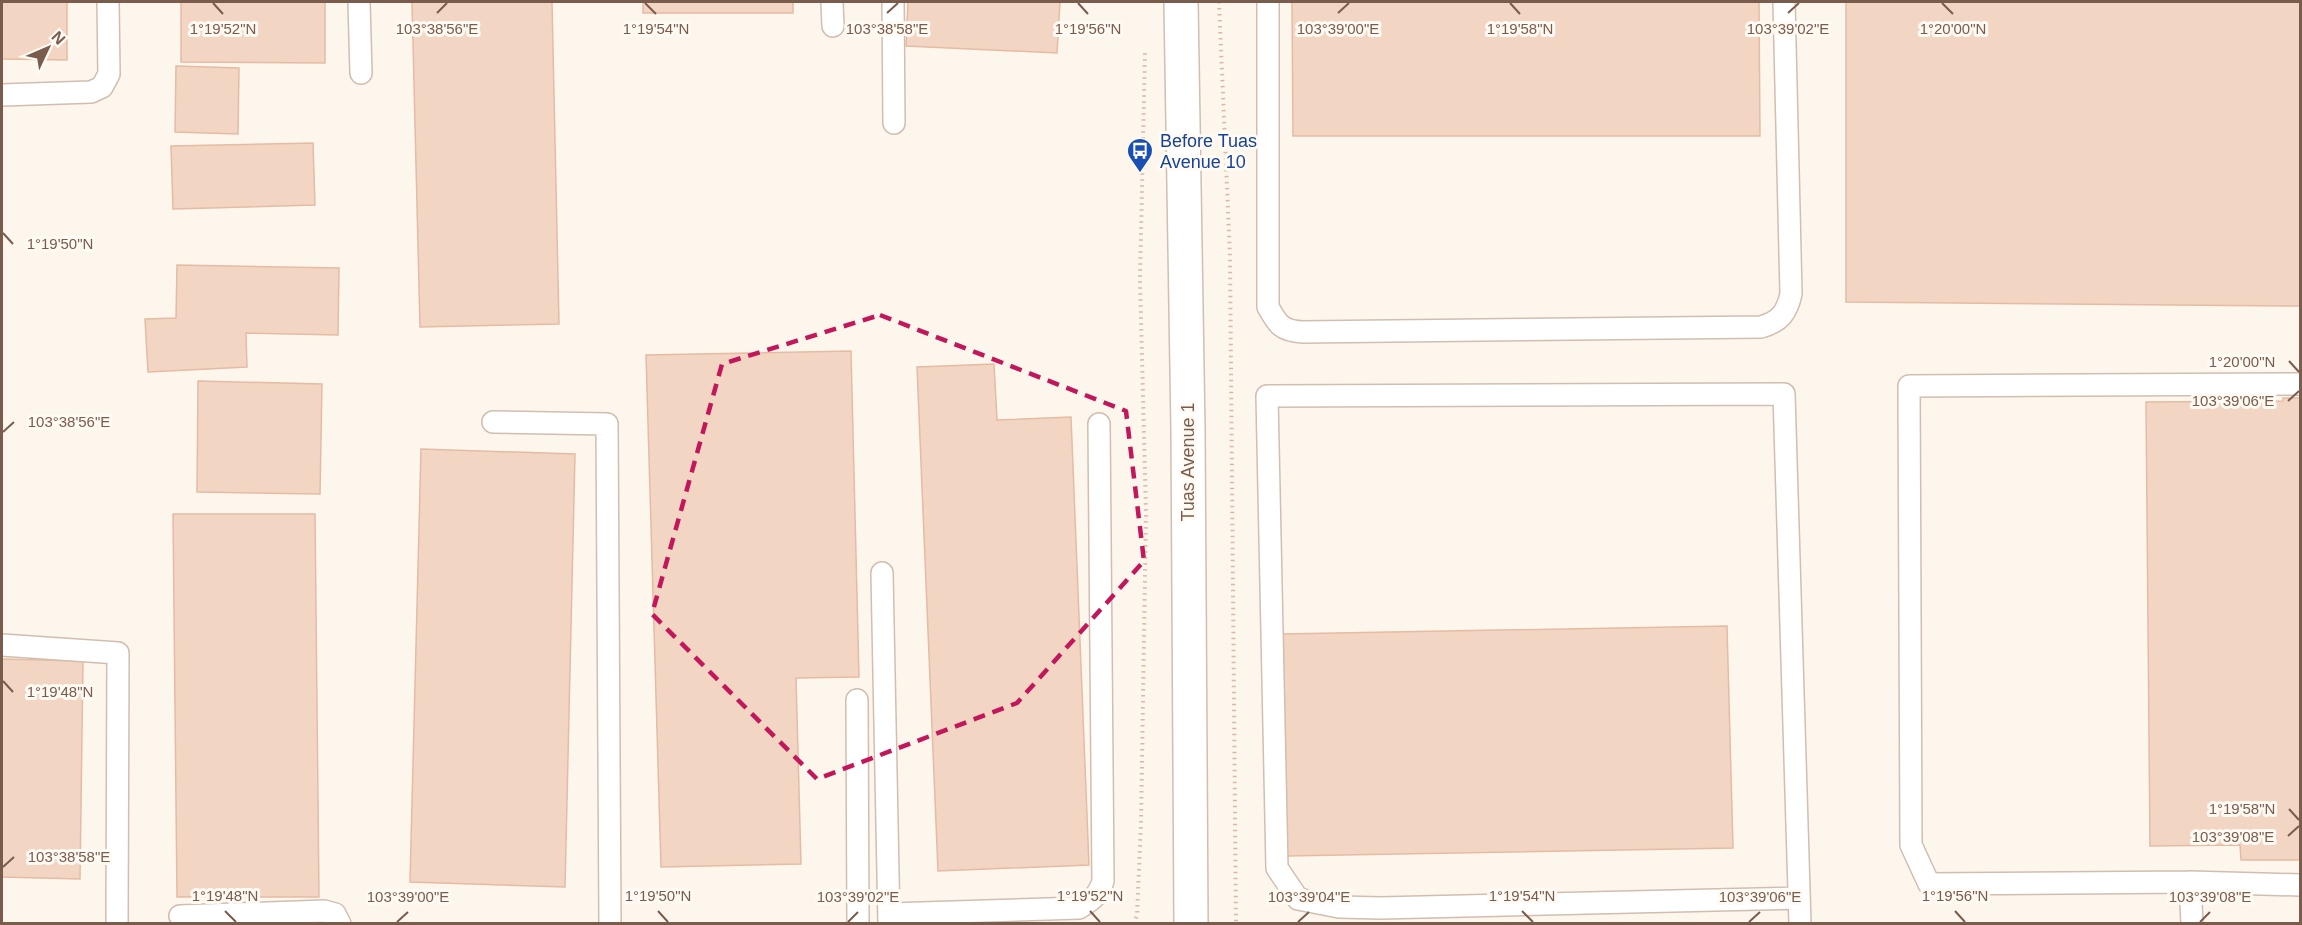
<svg xmlns="http://www.w3.org/2000/svg" width="2302" height="925" font-family="Helvetica,sans-serif">
	<style>
		.building { fill: #f3d5c3; stroke: #e6bba3; stroke-width: 1.5 }
		.lines { fill: none; stroke-linecap: round; stroke-linejoin: round }
		.service-casing { stroke: #d1beb0; stroke-width: 24 }
		.minor-casing { stroke: #d1beb0; stroke-width: 36 }
		.path { stroke: #d9b8a5; stroke-width: 4; stroke-dasharray: 1.5 4.5; stroke-linecap: butt }
		.service { stroke: #fff; stroke-width: 21 }
		.minor { stroke: #fff; stroke-width: 33 }
		.marked { fill: none; stroke: #c2185b; stroke-width: 4.5; stroke-dasharray: 12 8; stroke-linejoin: round }
		.ticks { fill: none; stroke: #7a5c4d; stroke-width: 2 }
		.labels { text-anchor: middle; stroke-width: 6; stroke-linejoin: round; paint-order: stroke }
		.transit-label { font-size: 18px; fill: #164399; stroke: #fffaf3; text-anchor: start }
		.street-label { font-size: 18px; fill: #7a5c4d; stroke: #fffaf3 }
		.ticks-label { font-size: 15px; text-anchor: middle; fill: #7a5c4d; stroke: #fffaf3; stroke-width: 6; stroke-linejoin: round; paint-order: stroke }
	</style>
	<rect width="100%" height="100%" fill="#fdf6ec"/>
	<!-- building -->
	<path class="building" d="M 2,2 L 67,2 L 67,60 L 2,59 Z
		M 181,2 L 325,2 L 325,63 L 181,62 Z
		M 412,2 L 552,2 L 559,324 L 420,327 Z
		M 643,2 L 793,2 L 793,13 L 643,13 Z
		M 908,2 L 1060,2 L 1057,53 L 906,46 Z
		M 1292,2 L 1759,2 L 1760,136 L 1293,136 Z
		M 1846,2 L 2300,2 L 2300,306 L 1846,302 Z
		M 176,66 L 239,68 L 238,134 L 175,132 Z
		M 313,143 L 315,205 L 173,209 L 171,146 Z
		M 177,265 L 339,268 L 338,335 L 246,333 L 247,367 L 148,372 L 145,319 L 176,318 Z
		M 851,351 L 859,677 L 796,678 L 801,864 L 661,867 L 646,355 Z
		M 994,364 L 997,420 L 1071,417 L 1089,865 L 938,871 L 917,367 Z
		M 198,381 L 322,384 L 320,494 L 197,492 Z
		M 2283,398 L 2300,398 L 2300,860 L 2241,860 L 2240,845 L 2150,846 L 2146,402 L 2283,401 Z
		M 421,449 L 575,454 L 565,887 L 410,882 Z
		M 173,514 L 315,514 L 319,897 L 177,897 Z
		M 1727,626 L 1733,848 L 1287,856 L 1282,634 Z
		M 2,659 L 83,661 L 80,879 L 2,877 Z"/>
	<g class="lines">
		<defs>
			<path id="service" d="M 359,2 L 361,73
				M 832,2 L 833,26
				M 893,2 L 894,123
				M 1268,2 L 1268,307 C 1278,325 1282,331 1303,332 L 1761,327 C 1780,322 1787,312 1791,294 L 1784,2
				M 2,95 L 91,92 L 102,87 L 109,74 L 108,2
				M 2300,384 L 1909,386 L 1911,845 L 1929,884 L 2190,882 L 2300,885
				M 493,422 L 607,424 L 610,924
				M 882,573 L 889,924
				M 2,645 L 118,653 L 117,924
				M 857,700 L 858,924
				M 2190,882 L 2192,924
				M 1799,898 L 1381,908 L 1339,907 L 1298,899 L 1277,868 L 1267,396 L 1784,394 L 1800,924
				M 889,914 L 1079,908 C 1092,900 1099,895 1103,881 L 1099,424
				M 180,916 L 324,911 L 335,914 L 340,924"/>
			<path id="minor" d="M 1181,2 L 1188,430 L 1191,924"/>
		</defs>
		<!-- service casing -->
		<use href="#service" class="service-casing"/>
		<!-- minor casing -->
		<use href="#minor" class="minor-casing"/>
		<!-- path -->
		<path class="path" d="M 1219,2 L 1230,256 L 1236,924
			M 1134,924 L 1137,915 L 1141,824 L 1146,514 L 1140,280 L 1145,52"/>
		<!-- service -->
		<use href="#service" class="service"/>
		<!-- minor -->
		<use href="#minor" class="minor"/>
	</g>
	<!-- marked area -->
	<path class="marked" d="M 880,315 L 1126,411 L 1144,561 L 1017,703 L 817,779 L 652,614 L 722,364 Z"/>
	<!-- ticks -->
	<path class="ticks" d="M 213,3 L 223,14M 645,3 L 656,14M 1078,3 L 1088,14M 1510,3 L 1520,14M 1942,3 L 1953,14M 437,13 L 447,3M 887,13 L 898,3M 1338,13 L 1349,3M 1788,13 L 1799,3M 3,233 L 13,244M 2289,361 L 2299,372M 2288,401 L 2299,391M 3,432 L 14,422M 3,681 L 13,692M 2289,809 L 2299,820M 2288,836 L 2299,826M 3,867 L 14,857M 225,911 L 236,922M 658,911 L 668,922M 1090,911 L 1100,922M 1522,911 L 1533,922M 1955,911 L 1965,922M 397,922 L 408,912M 848,922 L 858,912M 1298,922 L 1309,912M 1749,922 L 1760,912M 2200,922 L 2210,912"/>
	<!-- icons -->
	<defs>
		<symbol id="bus-pin" viewBox="-11 -11 22 30"><path d="M0 17L-7.5 6A9.5 9.5 0 1 1 7.5 6Z" fill="#1a4fb4" stroke="#fffaf3"/><path d="M-5-6H5V4H4V6H2V4H-2V6H-4V4H-5ZM-3.5-4V0h7V-4ZM-3.5 1.2v1.5H-2V1.2ZM2 1.2v1.5H3.5V1.2Z" fill="#fff"/></symbol>
	</defs>
	<g fill-rule="evenodd">
		<use href="#bus-pin" x="1125" y="136" width="30" height="40"/>
	</g>
	<g class="labels">
		<!-- transit labels -->
		<g class="transit-label">
			<text x="1160" y="147">Before Tuas<tspan x="1160" dy="21">Avenue 10</tspan></text>
		</g>
		<!-- street labels -->
		<g class="street-label">
			<text transform="translate(1188 462) rotate(-90)" y="6">Tuas Avenue 1</text>
		</g>
	</g>
	<g class="ticks-label">
		<text x="437" y="34">103°38'56"E</text>
		<text x="887" y="34">103°38'58"E</text>
		<text x="1338" y="34">103°39'00"E</text>
		<text x="1788" y="34">103°39'02"E</text>
		<text x="223" y="34">1°19'52"N</text>
		<text x="656" y="34">1°19'54"N</text>
		<text x="1088" y="34">1°19'56"N</text>
		<text x="1520" y="34">1°19'58"N</text>
		<text x="1953" y="34">1°20'00"N</text>
		<text x="60" y="249">1°19'50"N</text>
		<text x="2242" y="367">1°20'00"N</text>
		<text x="2233" y="406">103°39'06"E</text>
		<text x="69" y="427">103°38'56"E</text>
		<text x="60" y="697">1°19'48"N</text>
		<text x="2242" y="814">1°19'58"N</text>
		<text x="2233" y="842">103°39'08"E</text>
		<text x="69" y="862">103°38'58"E</text>
		<text x="225" y="901">1°19'48"N</text>
		<text x="658" y="901">1°19'50"N</text>
		<text x="1090" y="901">1°19'52"N</text>
		<text x="1522" y="901">1°19'54"N</text>
		<text x="1955" y="901">1°19'56"N</text>
		<text x="408" y="902">103°39'00"E</text>
		<text x="858" y="902">103°39'02"E</text>
		<text x="1309" y="902">103°39'04"E</text>
		<text x="1760" y="902">103°39'06"E</text>
		<text x="2210" y="902">103°39'08"E</text>
	</g>
	<!-- border -->
	<rect width="2302" height="925" fill="none" stroke="#7a5c4d" stroke-width="6"/>
	<!-- north arrow -->
	<g transform="translate(48 48) rotate(46)" stroke="#fffaf3" stroke-width="4.5" paint-order="stroke">
	<path d="M0-4.5L10 22L0 15L-10 22Z" fill="#7a5c4d"/>
	<text y="-9" font-size="16" font-weight="bold" text-anchor="middle" fill="#7a5c4d">N</text>
	</g>
</svg>
